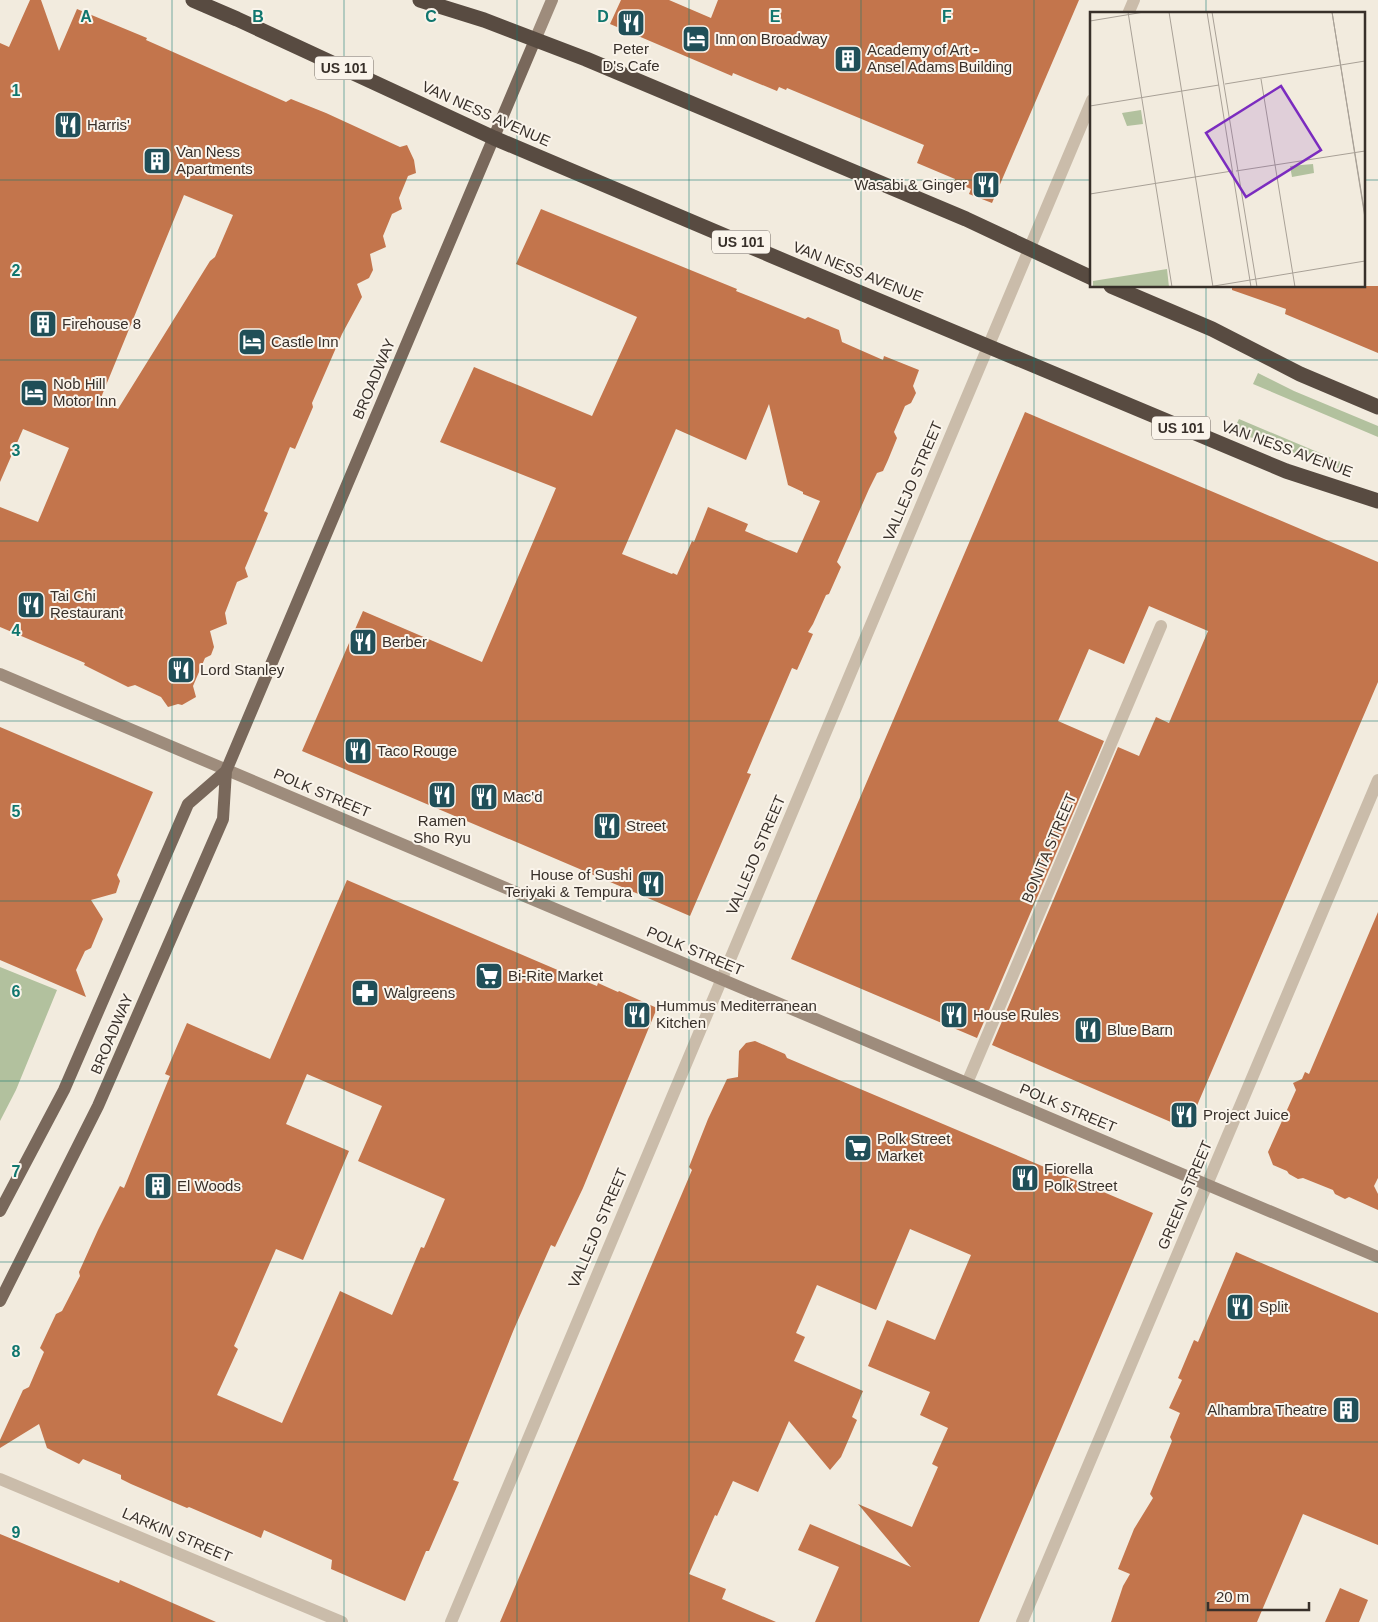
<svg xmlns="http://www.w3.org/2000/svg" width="1378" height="1622" font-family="Arial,sans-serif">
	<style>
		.green { fill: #b2c19e }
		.building { fill: #c3754c; fill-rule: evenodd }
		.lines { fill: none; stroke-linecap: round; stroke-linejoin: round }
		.street { stroke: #cabcaa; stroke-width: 12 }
		.secondary { stroke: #9e8c7c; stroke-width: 12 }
		.primary { stroke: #79685b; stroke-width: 12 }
		.highway { stroke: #584b41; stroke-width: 15 }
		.grid { fill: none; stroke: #0f766e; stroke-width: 1; stroke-opacity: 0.55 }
		.labels { text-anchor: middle; stroke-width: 4; stroke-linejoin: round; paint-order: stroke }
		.shield { fill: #faf4eb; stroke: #726b64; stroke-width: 1 }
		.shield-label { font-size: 14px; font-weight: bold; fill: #38302a }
		.poi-label { font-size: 15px; fill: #38302a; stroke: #faf4eb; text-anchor: start }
		.street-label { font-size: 15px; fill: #38302a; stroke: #faf4eb }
		.inset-road { fill: none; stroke: #a8a096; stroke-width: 1 }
		.view { fill: #7b2cbf; fill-opacity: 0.15; stroke: #7b2cbf; stroke-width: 2.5 }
		.inset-edge { fill: none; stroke: #38302a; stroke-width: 2.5 }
		.grid-label { font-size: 16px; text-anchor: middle; font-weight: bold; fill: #0f766e; stroke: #faf4eb; stroke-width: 4; stroke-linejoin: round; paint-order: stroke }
	</style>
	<rect width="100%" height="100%" fill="#f2ebde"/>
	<!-- green -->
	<path class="green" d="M 1258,373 L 1294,391 L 1378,426 L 1378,437 L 1253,384 Z
		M 1239,419 L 1353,467 L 1351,473 L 1233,431 Z
		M 0,967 L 57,990 L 16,1090 L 0,1121 Z"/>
	<!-- building -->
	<path class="building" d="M 30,0 L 41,0 L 59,51 L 77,9 L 147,38 L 146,40 L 286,102 L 291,99 L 326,113 L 400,147 L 407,145 L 414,160 L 416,173 L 408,176 L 399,198 L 402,209 L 392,214 L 383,236 L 386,247 L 370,254 L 373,270 L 369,278 L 357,284 L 362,297 L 342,334 L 312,403 L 313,407 L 295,449 L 290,447 L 264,511 L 268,513 L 245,568 L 248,577 L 237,582 L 225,613 L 227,624 L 210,631 L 214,647 L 211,655 L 205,658 L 193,686 L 196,697 L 182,705 L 178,704 L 168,707 L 161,697 L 135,685 L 128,687 L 84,665 L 85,663 L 0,627 L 0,507 L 38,522 L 69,448 L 23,429 L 0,482 L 0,43 L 9,47 ZM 184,195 L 233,215 L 215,257 L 210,261 L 118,409 L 100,400 Z
		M 621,0 L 669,0 L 711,18 L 718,0 L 1079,0 L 992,203 L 969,194 L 971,189 L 954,182 L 955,179 L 917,163 L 924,145 L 787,88 L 786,90 L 779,87 L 777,91 L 733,73 L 732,76 L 610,24 Z
		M 541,209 L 737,289 L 736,291 L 805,319 L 808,317 L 827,325 L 839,330 L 842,342 L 883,360 L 884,356 L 919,370 L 913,386 L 916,393 L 911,403 L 905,406 L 894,432 L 897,438 L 888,460 L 883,471 L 877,473 L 869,489 L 837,562 L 841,567 L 829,594 L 826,595 L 813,624 L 808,632 L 813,634 L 797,670 L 792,668 L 747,773 L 751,774 L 690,916 L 302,751 L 363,611 L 482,662 L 556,488 L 440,442 L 474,367 L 592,416 L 637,317 L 516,264 ZM 769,404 L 788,485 L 803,492 L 803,494 L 820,501 L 797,553 L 745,531 L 748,524 L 708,507 L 694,542 L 692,541 L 677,575 L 673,573 L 672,574 L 622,554 L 676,429 L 746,460 Z
		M 1232,286 L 1378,286 L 1378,353 L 1285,314 L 1286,309 L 1232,290 Z
		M 1025,412 L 1378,562 L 1378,682 L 1187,1129 L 992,1045 L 1118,747 L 1139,756 L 1156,717 L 1169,723 L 1208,631 L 1149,606 L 1124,664 L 1089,649 L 1058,721 L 1104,741 L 977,1038 L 791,959 Z
		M 0,727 L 153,792 L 117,875 L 120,881 L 116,893 L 91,900 L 103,919 L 91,948 L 85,951 L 76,970 L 86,997 L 0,960 Z
		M 347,880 L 560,971 L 597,986 L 598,983 L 618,992 L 619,991 L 657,1008 L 583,1188 L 555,1247 L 551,1245 L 514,1329 L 453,1480 L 459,1482 L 429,1551 L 426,1551 L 405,1601 L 331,1569 L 332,1560 L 264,1530 L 261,1538 L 189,1507 L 187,1508 L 131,1484 L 121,1479 L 121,1475 L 83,1459 L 79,1464 L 47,1448 L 39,1424 L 0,1448 L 0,1440 L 23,1390 L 29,1387 L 44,1352 L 40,1348 L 56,1314 L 62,1311 L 80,1276 L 79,1272 L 98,1230 L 120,1186 L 124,1188 L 170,1076 L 165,1074 L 187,1023 L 270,1059 ZM 307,1074 L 382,1106 L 358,1161 L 445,1199 L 424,1248 L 421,1247 L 392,1315 L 340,1291 L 282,1423 L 217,1395 L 238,1349 L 234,1346 L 276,1249 L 303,1260 L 349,1151 L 286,1124 Z
		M 1378,912 L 1378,1178 L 1374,1186 L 1378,1194 L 1378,1210 L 1349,1197 L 1345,1199 L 1335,1194 L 1333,1190 L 1303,1178 L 1298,1179 L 1289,1174 L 1287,1171 L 1273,1165 L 1268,1152 L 1296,1090 L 1293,1083 L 1302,1079 L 1305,1072 L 1309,1074 Z
		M 755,1041 L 785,1054 L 787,1058 L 1153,1213 L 979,1622 L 815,1622 L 839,1567 L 798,1550 L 810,1524 L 911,1567 L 858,1504 L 912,1527 L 938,1467 L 932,1464 L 948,1428 L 920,1415 L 930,1392 L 868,1366 L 887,1320 L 935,1340 L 971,1255 L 910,1229 L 876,1310 L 817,1285 L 796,1333 L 805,1337 L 794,1361 L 863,1391 L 852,1417 L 857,1420 L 841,1457 L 830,1470 L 789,1421 L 758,1492 L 733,1481 L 717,1516 L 715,1515 L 689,1574 L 726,1589 L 722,1599 L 776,1622 L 500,1622 L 692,1170 L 689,1167 L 708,1119 L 727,1079 L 738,1077 L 739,1051 L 746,1043 Z
		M 1236,1252 L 1378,1313 L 1378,1545 L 1303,1514 L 1257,1622 L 1111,1622 L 1123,1586 L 1130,1574 L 1118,1569 L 1134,1529 L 1153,1498 L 1150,1494 L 1172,1441 L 1170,1437 L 1180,1413 L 1169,1408 L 1182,1380 L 1178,1378 L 1194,1340 L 1198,1342 Z
		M 0,1534 L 119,1583 L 120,1580 L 216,1622 L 0,1622 Z
		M 1340,1588 L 1368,1600 L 1359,1622 L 1325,1622 Z"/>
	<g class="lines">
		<!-- street -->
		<path class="street" d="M 1128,14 L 1134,0
			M 967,1083 L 1161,626
			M 0,1479 L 342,1622
			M 451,1622 L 1092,100
			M 1022,1622 L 1378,780"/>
		<!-- secondary -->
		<path class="secondary" d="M 535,40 L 552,0
			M 0,674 L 1378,1257"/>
		<!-- primary -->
		<path class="primary" d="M 0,1211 L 64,1090 L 188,804 L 226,771
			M 0,1301 L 98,1106 L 223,819 L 226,771 L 535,40"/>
		<!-- highway -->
		<path class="highway" d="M 193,0 L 237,19 L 494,138 L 770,255 L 1286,471 L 1378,501
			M 420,0 L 484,20 L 586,59 L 966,219 L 1092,278
			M 1111,286 L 1212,329 L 1300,374 L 1378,407"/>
	</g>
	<!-- grid -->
	<path class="grid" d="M 172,0 L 172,1622M 344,0 L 344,1622M 517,0 L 517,1622M 689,0 L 689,1622M 861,0 L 861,1622M 1034,0 L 1034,1622M 1206,0 L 1206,14M 0,180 L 1092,180M 1364,180 L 1378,180M 1206,286 L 1206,1622M 0,360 L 1378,360M 0,541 L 1378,541M 0,721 L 1378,721M 0,901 L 1378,901M 0,1081 L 1378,1081M 0,1262 L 1378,1262M 0,1442 L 1378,1442"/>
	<!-- icons -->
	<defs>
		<symbol id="restaurant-square" viewBox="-11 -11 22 22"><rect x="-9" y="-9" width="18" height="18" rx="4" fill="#204f58" stroke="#faf4eb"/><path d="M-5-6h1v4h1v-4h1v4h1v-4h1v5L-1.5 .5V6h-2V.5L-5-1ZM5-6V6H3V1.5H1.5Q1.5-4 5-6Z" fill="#fff"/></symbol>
		<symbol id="hotel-square" viewBox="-11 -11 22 22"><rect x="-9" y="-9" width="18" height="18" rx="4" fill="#204f58" stroke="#faf4eb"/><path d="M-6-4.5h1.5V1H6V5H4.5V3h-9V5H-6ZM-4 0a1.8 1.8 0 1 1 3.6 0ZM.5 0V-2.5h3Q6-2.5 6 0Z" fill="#fff"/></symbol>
		<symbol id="building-square" viewBox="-11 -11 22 22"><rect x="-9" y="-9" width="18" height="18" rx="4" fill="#204f58" stroke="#faf4eb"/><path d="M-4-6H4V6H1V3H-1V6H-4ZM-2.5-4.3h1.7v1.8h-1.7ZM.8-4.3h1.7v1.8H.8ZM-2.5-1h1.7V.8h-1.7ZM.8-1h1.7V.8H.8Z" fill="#fff"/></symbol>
		<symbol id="supermarket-square" viewBox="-11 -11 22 22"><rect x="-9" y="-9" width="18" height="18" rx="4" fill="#204f58" stroke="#faf4eb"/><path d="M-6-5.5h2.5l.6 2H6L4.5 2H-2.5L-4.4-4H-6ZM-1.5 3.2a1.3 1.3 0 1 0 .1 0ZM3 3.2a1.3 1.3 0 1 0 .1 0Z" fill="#fff"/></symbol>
		<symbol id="pharmacy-square" viewBox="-11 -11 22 22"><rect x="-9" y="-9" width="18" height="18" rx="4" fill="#204f58" stroke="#faf4eb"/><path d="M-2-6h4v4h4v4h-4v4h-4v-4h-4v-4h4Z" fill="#fff"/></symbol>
	</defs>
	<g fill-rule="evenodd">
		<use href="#restaurant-square" x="615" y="7" width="32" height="32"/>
		<use href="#hotel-square" x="680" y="23" width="32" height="32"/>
		<use href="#building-square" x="832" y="43" width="32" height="32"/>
		<use href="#restaurant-square" x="52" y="109" width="32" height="32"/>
		<use href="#building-square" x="141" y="145" width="32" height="32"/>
		<use href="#restaurant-square" x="970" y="169" width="32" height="32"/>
		<use href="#building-square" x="27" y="308" width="32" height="32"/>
		<use href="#hotel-square" x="236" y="326" width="32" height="32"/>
		<use href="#hotel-square" x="18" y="377" width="32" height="32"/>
		<use href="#restaurant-square" x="15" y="589" width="32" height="32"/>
		<use href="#restaurant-square" x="347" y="626" width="32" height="32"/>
		<use href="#restaurant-square" x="165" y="654" width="32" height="32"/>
		<use href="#restaurant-square" x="342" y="735" width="32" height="32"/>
		<use href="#restaurant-square" x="426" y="779" width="32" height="32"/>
		<use href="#restaurant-square" x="468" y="781" width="32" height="32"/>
		<use href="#restaurant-square" x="591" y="810" width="32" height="32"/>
		<use href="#restaurant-square" x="635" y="868" width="32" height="32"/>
		<use href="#supermarket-square" x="473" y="960" width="32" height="32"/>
		<use href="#pharmacy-square" x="349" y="977" width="32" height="32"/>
		<use href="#restaurant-square" x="621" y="999" width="32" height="32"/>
		<use href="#restaurant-square" x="938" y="999" width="32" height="32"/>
		<use href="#restaurant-square" x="1072" y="1014" width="32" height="32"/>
		<use href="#restaurant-square" x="1168" y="1099" width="32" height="32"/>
		<use href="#supermarket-square" x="842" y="1132" width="32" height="32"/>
		<use href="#restaurant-square" x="1009" y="1162" width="32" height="32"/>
		<use href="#building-square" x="142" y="1170" width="32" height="32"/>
		<use href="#restaurant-square" x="1224" y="1291" width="32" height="32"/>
		<use href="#building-square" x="1330" y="1394" width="32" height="32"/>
	</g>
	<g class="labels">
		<!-- shield labels -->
		<g class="shield">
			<rect x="315" y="56.5" width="58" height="23" rx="4"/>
			<rect x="712" y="230.5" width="58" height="23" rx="4"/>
			<rect x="1152" y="416.5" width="58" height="23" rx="4"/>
		</g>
		<g class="shield-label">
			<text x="344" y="73">US 101</text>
			<text x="741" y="247">US 101</text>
			<text x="1181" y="433">US 101</text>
		</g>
		<!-- poi labels -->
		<g class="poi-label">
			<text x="715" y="44">Inn on Broadway</text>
			<text x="631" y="54" text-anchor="middle">Peter<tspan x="631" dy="17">D's Cafe</tspan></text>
			<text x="867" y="55">Academy of Art -<tspan x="867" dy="17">Ansel Adams Building</tspan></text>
			<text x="87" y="130">Harris'</text>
			<text x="176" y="157">Van Ness<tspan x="176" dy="17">Apartments</tspan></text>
			<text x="967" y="190" text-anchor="end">Wasabi &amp; Ginger</text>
			<text x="62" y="329">Firehouse 8</text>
			<text x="271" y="347">Castle Inn</text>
			<text x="53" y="389">Nob Hill<tspan x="53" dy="17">Motor Inn</tspan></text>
			<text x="50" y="601">Tai Chi<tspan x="50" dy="17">Restaurant</tspan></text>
			<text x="382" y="647">Berber</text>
			<text x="200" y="675">Lord Stanley</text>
			<text x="377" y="756">Taco Rouge</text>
			<text x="503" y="802">Mac'd</text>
			<text x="442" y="826" text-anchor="middle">Ramen<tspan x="442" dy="17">Sho Ryu</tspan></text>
			<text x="626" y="831">Street</text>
			<text x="632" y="880" text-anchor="end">House of Sushi<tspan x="632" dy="17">Teriyaki &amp; Tempura</tspan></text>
			<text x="508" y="981">Bi-Rite Market</text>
			<text x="384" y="998">Walgreens</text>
			<text x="656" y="1011">Hummus Mediterranean<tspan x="656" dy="17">Kitchen</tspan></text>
			<text x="973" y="1020">House Rules</text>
			<text x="1107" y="1035">Blue Barn</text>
			<text x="1203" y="1120">Project Juice</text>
			<text x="877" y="1144">Polk Street<tspan x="877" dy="17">Market</tspan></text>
			<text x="1044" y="1174">Fiorella<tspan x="1044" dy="17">Polk Street</tspan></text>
			<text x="177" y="1191">El Woods</text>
			<text x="1259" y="1312">Split</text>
			<text x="1327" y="1415" text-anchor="end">Alhambra Theatre</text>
		</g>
		<!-- street labels -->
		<g class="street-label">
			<text transform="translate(486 114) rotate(24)" y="5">VAN NESS AVENUE</text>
			<text transform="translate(858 272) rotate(22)" y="5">VAN NESS AVENUE</text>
			<text transform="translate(374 379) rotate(-67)" y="5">BROADWAY</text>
			<text transform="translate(1287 449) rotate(20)" y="5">VAN NESS AVENUE</text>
			<text transform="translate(913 481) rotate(-67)" y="5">VALLEJO STREET</text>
			<text transform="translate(322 793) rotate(23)" y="5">POLK STREET</text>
			<text transform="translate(1049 848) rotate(-67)" y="5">BONITA STREET</text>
			<text transform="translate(756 855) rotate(-67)" y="5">VALLEJO STREET</text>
			<text transform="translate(695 951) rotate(23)" y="5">POLK STREET</text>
			<text transform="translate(112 1034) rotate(-67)" y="5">BROADWAY</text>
			<text transform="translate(1068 1108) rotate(23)" y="5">POLK STREET</text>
			<text transform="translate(1185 1195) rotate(-67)" y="5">GREEN STREET</text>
			<text transform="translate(598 1228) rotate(-67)" y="5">VALLEJO STREET</text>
			<text transform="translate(177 1535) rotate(23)" y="5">LARKIN STREET</text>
		</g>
	</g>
	<!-- overview -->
	<g transform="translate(1090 12)">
		<rect width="275" height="275" fill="#f2ebde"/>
		<path d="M 51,98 L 53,112 L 37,114 L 32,101 ZM 223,152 L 224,161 L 202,165 L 200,154 ZM 77,257 L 79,275 L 3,275 L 3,269 Z" fill="#b2c19e"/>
		<path class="inset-road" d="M 38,0 L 82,275M 79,0 L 123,275M 117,0 L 161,275M 122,0 L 167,275M 242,0 L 275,203M 242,0 L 275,206M 0,9 L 54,0M 171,67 L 205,275M 135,72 L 275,49M 0,94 L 129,73M 146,159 L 275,139M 0,182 L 142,159M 118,275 L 275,249"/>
		<path class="view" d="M 191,74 L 231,138 L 156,185 L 116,121 Z"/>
		<rect width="275" height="275" class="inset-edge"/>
	</g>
	<g class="grid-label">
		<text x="86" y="22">A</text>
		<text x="258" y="22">B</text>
		<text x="431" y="22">C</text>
		<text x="603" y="22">D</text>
		<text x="775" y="22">E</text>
		<text x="947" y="22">F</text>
		<text x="16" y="96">1</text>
		<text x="16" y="276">2</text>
		<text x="16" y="456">3</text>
		<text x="16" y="636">4</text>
		<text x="16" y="817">5</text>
		<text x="16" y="997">6</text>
		<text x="16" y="1177">7</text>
		<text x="16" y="1357">8</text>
		<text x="16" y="1538">9</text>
	</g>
	<!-- scale -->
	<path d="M1208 1602v8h101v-8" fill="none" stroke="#38302a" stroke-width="2.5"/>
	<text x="1216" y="1602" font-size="15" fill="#38302a" stroke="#faf4eb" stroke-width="4" paint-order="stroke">20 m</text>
</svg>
